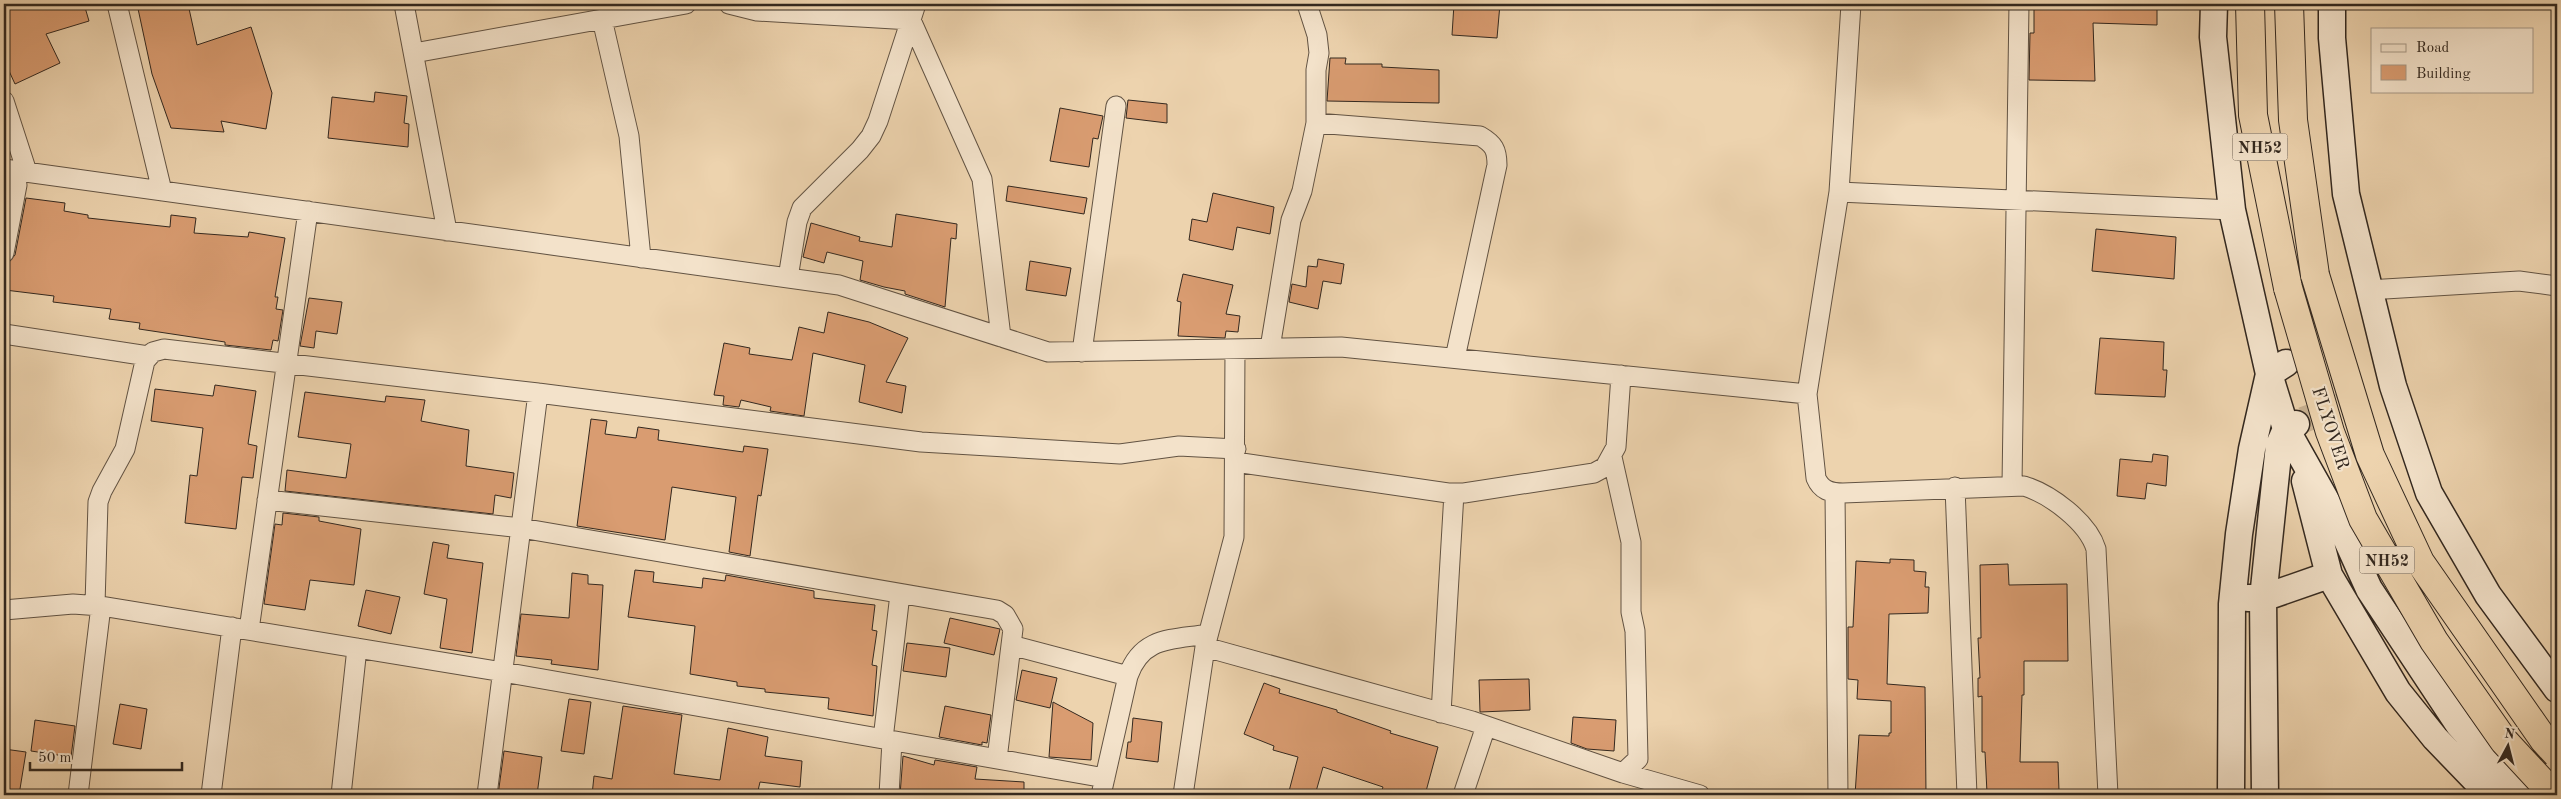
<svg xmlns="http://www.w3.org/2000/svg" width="2561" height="799" font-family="'Old Standard TT',serif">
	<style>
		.building { fill: #d99c71; stroke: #33281f }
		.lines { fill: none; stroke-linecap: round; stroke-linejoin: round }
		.secondary-tunnel { stroke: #c8b191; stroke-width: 26; stroke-dasharray: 26 13; stroke-linecap: butt }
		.street-casing { stroke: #625343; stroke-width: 21 }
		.secondary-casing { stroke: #33281f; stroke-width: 29 }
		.highway-casing { stroke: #33281f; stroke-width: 30 }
		.street { stroke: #f3e2ca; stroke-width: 19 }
		.secondary { stroke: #f3e2ca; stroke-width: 26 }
		.highway { stroke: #edd3ae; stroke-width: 28 }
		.highway-bridge-casing { stroke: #33281f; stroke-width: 30; stroke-linecap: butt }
		.highway-bridge { stroke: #edd3ae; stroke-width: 28 }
		.labels { text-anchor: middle; stroke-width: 4.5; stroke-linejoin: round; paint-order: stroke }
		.shield { fill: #f3e2ca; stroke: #6d6052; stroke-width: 1 }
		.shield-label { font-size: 16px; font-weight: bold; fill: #33281f }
		.street-label { font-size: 18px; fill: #33281f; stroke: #f3e2ca }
	</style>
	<rect width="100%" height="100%" fill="#edd3ae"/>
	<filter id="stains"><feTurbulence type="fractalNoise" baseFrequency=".004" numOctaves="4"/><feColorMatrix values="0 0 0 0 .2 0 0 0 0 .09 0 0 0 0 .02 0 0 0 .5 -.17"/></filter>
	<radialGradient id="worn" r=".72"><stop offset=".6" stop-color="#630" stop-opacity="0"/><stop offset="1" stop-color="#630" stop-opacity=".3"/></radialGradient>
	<!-- building -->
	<path class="building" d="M 4,4 L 84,4 L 89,21 L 46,34 L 60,63 L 15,84 L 4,60 Z
		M 137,4 L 188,4 L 197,45 L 251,27 L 272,93 L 266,129 L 221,121 L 224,132 L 171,128 L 152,74 Z
		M 1454,4 L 1500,4 L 1497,38 L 1452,35 Z
		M 2034,4 L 2157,4 L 2157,25 L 2093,23 L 2095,81 L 2029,80 L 2030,33 L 2034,33 Z
		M 1330,58 L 1346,58 L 1345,64 L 1382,64 L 1382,67 L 1439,70 L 1439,103 L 1327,101 Z
		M 375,92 L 407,96 L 404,123 L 409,124 L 408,147 L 328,138 L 332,97 L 374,102 Z
		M 1128,100 L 1167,104 L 1167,123 L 1126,118 Z
		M 1060,108 L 1103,116 L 1098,139 L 1093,138 L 1089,167 L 1050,161 Z
		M 1008,186 L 1087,198 L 1084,214 L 1006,201 Z
		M 1213,193 L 1274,207 L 1270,234 L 1237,227 L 1233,250 L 1189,240 L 1192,219 L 1207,222 Z
		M 26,198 L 65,203 L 64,211 L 88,215 L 88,218 L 170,227 L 171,215 L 196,218 L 194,233 L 248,237 L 249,232 L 285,238 L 275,297 L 278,297 L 276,309 L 283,310 L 278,341 L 273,340 L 271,350 L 225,345 L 225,342 L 139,329 L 140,323 L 109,319 L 111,309 L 53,302 L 54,296 L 5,290 L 8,263 L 15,255 Z
		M 896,214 L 957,224 L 956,239 L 951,238 L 945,307 L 905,294 L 905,291 L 884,287 L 860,280 L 863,261 L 827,252 L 824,263 L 803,257 L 811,223 L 860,237 L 859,241 L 892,247 Z
		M 2096,229 L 2176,237 L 2174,279 L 2092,271 Z
		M 1318,259 L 1344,264 L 1341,284 L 1323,281 L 1318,309 L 1289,302 L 1292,284 L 1306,287 L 1308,266 L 1317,267 Z
		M 1030,261 L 1071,268 L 1066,296 L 1026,290 Z
		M 1183,274 L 1233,285 L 1226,314 L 1240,316 L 1238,332 L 1226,331 L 1225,338 L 1178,336 L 1181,302 L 1177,301 Z
		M 309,298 L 342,302 L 337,334 L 316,331 L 314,348 L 300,346 Z
		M 828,312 L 869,322 L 908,338 L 886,382 L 906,386 L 902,413 L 859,402 L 865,365 L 813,353 L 804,416 L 770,411 L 771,407 L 741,400 L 739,407 L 723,405 L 724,396 L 714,395 L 724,343 L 750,348 L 749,354 L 792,360 L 799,327 L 824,333 Z
		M 2100,338 L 2164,342 L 2163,370 L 2167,370 L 2165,397 L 2095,394 Z
		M 215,385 L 256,391 L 248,444 L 257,446 L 253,478 L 242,477 L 236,529 L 185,523 L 190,475 L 197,476 L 203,428 L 151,421 L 155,389 L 213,396 Z
		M 305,392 L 385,402 L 386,396 L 425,400 L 421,421 L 469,430 L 466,466 L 514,473 L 511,498 L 495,495 L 493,514 L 285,491 L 287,470 L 346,478 L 351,444 L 298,437 Z
		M 591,419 L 607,421 L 605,434 L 636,438 L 638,427 L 659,430 L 658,440 L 743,452 L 744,446 L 768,449 L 761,496 L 758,495 L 750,556 L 729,552 L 736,497 L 672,487 L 665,540 L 577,526 Z
		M 2153,454 L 2168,456 L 2166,486 L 2147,483 L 2145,499 L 2117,496 L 2120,459 L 2152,462 Z
		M 283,513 L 319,517 L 319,521 L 361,529 L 354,585 L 310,580 L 305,610 L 264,604 L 275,524 L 282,525 Z
		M 433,542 L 449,545 L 447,558 L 483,563 L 472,653 L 440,648 L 447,599 L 424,594 Z
		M 1890,559 L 1914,560 L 1914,571 L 1926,572 L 1925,587 L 1929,587 L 1928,613 L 1889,614 L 1887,684 L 1925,687 L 1926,795 L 1855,795 L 1859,735 L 1889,736 L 1889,733 L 1891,733 L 1891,701 L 1857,699 L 1858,680 L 1848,679 L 1848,627 L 1853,627 L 1856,561 L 1890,563 Z
		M 2008,564 L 2009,585 L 2067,584 L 2068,661 L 2024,661 L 2024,695 L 2022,695 L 2020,762 L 2058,762 L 2059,791 L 1987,793 L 1985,752 L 1982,752 L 1982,696 L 1978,697 L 1978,678 L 1980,678 L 1978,638 L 1981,638 L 1980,565 Z
		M 635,570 L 654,572 L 653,582 L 702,588 L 703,578 L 725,581 L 726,575 L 814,591 L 814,598 L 875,605 L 872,630 L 877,631 L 872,665 L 877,666 L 873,716 L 828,709 L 829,698 L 765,692 L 765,689 L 737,686 L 737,682 L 690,674 L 695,626 L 628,617 Z
		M 572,573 L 588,575 L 588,584 L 603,585 L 598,670 L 551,664 L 552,660 L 516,656 L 521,614 L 569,618 Z
		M 366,590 L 400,597 L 391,634 L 358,626 Z
		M 950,618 L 1000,629 L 994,655 L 944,643 Z
		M 907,643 L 950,648 L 946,677 L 903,671 Z
		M 1022,670 L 1057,678 L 1050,708 L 1016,700 Z
		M 1529,679 L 1530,710 L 1480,712 L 1479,680 Z
		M 1264,683 L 1280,689 L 1279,693 L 1337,710 L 1337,712 L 1391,731 L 1390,733 L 1438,747 L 1425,795 L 1380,795 L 1383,787 L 1323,767 L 1315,795 L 1288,795 L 1298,757 L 1273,750 L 1274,746 L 1244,734 Z
		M 569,699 L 591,702 L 584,754 L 561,751 Z
		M 1053,702 L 1093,723 L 1091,760 L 1049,757 Z
		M 120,704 L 147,709 L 141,749 L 113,744 Z
		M 623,706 L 682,715 L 674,774 L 720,780 L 728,728 L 768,737 L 765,756 L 802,761 L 800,787 L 760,782 L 757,795 L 592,795 L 594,776 L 612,779 Z
		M 945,706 L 991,715 L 987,743 L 982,742 L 982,745 L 939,737 Z
		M 1573,717 L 1616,720 L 1614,751 L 1587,749 L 1571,743 Z
		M 1133,718 L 1162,722 L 1158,762 L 1126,758 L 1128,742 L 1131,742 Z
		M 35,720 L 75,726 L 71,757 L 31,751 Z
		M 4,749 L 26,752 L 19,795 L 4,795 Z
		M 504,751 L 542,757 L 537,795 L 498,795 Z
		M 903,756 L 934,765 L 935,760 L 977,767 L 975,779 L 1024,782 L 1024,795 L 900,795 Z"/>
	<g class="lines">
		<!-- secondary-tunnel -->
		<path class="secondary-tunnel" d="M 2287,363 L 2359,333
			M 2303,420 L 2375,393"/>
		<defs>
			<path id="street" d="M 117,4 L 162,191
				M 404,4 L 447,231
				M 729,4 L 757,11 L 911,20 L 982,179 L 1001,337
				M 602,19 L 629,136 L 641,258
				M 414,53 L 686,4
				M 4,101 L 27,172
				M 1316,123 L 1480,136 C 1494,144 1497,150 1497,165 L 1455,358
				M 4,169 L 839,285 L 1048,352 L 1341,347 L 1807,394 L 1839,192 L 2232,210
				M 1839,192 L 1851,4
				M 4,253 L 17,185 L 12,170
				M 788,278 L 797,222 L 802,208 L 860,150 L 871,136 L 878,121 L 916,4
				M 2368,290 L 2519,281 L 2557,286
				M 4,334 L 148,356 L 153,352
				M 1270,348 L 1291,220 L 1302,191 L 1316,123 L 1316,70 L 1319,53 L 1317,35 L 1307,4
				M 1082,352 L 1116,106
				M 1807,394 L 1816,478 C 1821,490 1830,493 1843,493 L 2024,486 C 2050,494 2088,522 2096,549 L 2108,795
				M 1612,457 L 1631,542 L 1631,612 L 1635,631 L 1638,759 L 1623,773
				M 1235,462 L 1448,493 L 1464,493 L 1594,473 L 1605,467 L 1616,447 L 1621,375
				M 2012,485 L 2019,4
				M 1955,487 L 1967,795
				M 1835,493 L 1838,795
				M 267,500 L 521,528 L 997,610 L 1005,615 L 1013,629 L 997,759
				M 95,605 L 98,502 L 102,491 L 125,449 L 145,361 L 153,352 L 164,349 L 538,393 L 921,442 L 1120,454 L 1179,446 L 1236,449
				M 4,610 L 73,604 L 101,606 L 503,672 L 1105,778
				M 249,630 L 308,211
				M 1011,645 L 1128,676
				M 1205,647 L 1472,721 L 1623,773 L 1700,795
				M 1441,713 L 1454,493
				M 883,739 L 900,594
				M 78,795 L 101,606
				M 211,795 L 232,627
				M 341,795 L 357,648
				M 487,795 L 538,393
				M 889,795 L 892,741
				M 1101,795 L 1128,676 C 1142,636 1172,640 1208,634
				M 1183,795 L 1205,647 L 1234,537 L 1235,349
				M 1463,795 L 1486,726"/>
			<path id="secondary" d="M 2214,4 L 2213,37 L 2232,210 L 2269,374 L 2286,429 L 2341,527 L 2369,589 L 2459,725 L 2523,795
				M 2332,4 L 2332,38 L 2346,194 L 2393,386 L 2429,493 L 2488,595 L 2557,689
				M 2305,481 L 2329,575
				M 2248,598 L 2263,598 L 2329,575 L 2398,692 L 2435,738 L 2490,795
				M 2231,795 L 2232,604 L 2239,534 L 2252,449 L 2269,374 L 2286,363
				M 2265,795 L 2263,598 L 2279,445 L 2286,429 L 2296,424"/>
			<path id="highway" d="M 2250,4 L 2253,115 L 2288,288
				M 2289,4 L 2293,120 L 2315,275"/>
		</defs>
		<!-- street casing -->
		<use href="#street" class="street-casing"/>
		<!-- secondary casing -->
		<use href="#secondary" class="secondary-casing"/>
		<!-- highway casing -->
		<use href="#highway" class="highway-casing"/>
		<!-- street -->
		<use href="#street" class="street"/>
		<!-- secondary -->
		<use href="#secondary" class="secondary"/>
		<!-- highway -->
		<use href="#highway" class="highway"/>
		<defs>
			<path id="highway-bridge" d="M 2315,275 L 2370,455 L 2420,562 L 2544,740 L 2557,754
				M 2288,288 L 2330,432 L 2363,519 L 2434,641 L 2504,741 L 2554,795"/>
		</defs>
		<!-- highway-bridge casing -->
		<use href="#highway-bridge" class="highway-bridge-casing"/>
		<!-- highway-bridge -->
		<use href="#highway-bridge" class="highway-bridge"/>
	</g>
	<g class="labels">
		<!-- shield labels -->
		<g class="shield">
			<rect x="2232.5" y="133.5" width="55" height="27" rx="4"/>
			<rect x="2359.5" y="546.5" width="55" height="27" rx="4"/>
		</g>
		<g class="shield-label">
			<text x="2260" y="153">NH52</text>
			<text x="2387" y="566">NH52</text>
		</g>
		<!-- street labels -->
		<g class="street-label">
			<text transform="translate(2331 428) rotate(72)" y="6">FLYOVER</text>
		</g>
	</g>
	<!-- margin -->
	<rect width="2561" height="799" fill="none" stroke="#edd3ae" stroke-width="20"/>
	<rect x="5" y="5" width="2551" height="789" fill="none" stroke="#33281f" stroke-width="2.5"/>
	<rect x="10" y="10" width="2541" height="779" fill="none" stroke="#33281f"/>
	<!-- legend -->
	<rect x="2371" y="28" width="162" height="65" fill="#f3e2ca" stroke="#a69886"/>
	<rect x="2381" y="44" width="25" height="8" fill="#f3e2ca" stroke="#a69886"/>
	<text x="2416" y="52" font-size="15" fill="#33281f">Road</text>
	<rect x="2381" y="65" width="25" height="15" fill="#d99c71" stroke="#a69886"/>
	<text x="2416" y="78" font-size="15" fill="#33281f">Building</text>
	<!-- north arrow -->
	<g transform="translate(2508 746) rotate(7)" stroke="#f3e2ca" stroke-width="4" paint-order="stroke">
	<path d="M0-4L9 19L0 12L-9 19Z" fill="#33281f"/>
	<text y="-8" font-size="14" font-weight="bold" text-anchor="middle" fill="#33281f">N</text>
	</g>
	<!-- scale -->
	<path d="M30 762v8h152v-8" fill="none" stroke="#33281f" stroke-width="2.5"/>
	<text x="38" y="762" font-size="15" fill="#33281f" stroke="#f3e2ca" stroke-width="4" paint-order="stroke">50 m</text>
	<rect width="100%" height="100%" filter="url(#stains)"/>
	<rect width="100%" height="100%" fill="url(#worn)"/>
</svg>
